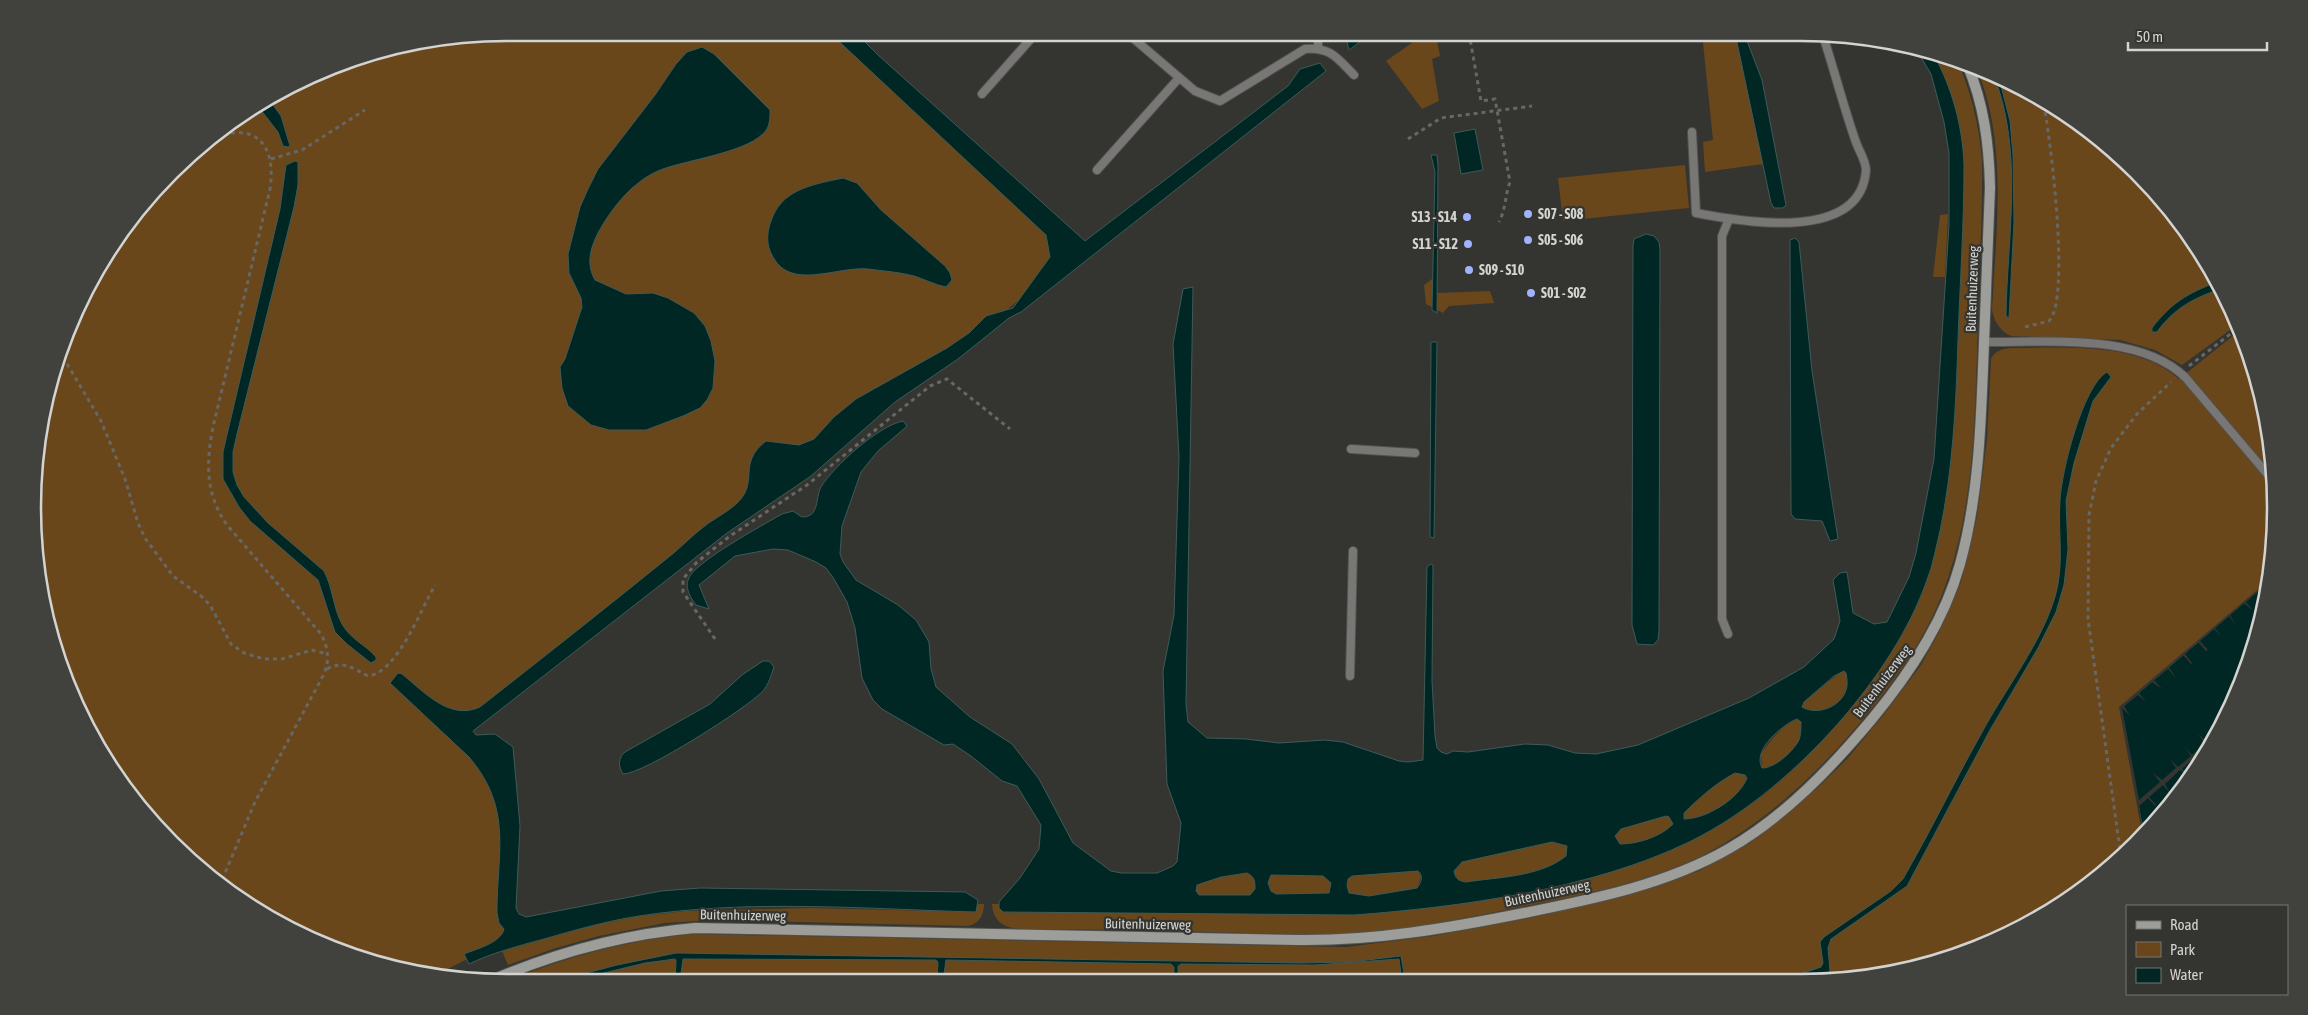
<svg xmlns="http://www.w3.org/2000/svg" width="2308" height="1015" font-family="'Asap Condensed',sans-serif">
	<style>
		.green { fill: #6a461b }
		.water { fill: #002723; stroke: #3f5b57; fill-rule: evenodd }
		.pier { fill: #343531 }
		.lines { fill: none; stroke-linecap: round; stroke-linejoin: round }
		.lane-casing { stroke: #51524e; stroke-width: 10 }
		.secondary-casing { stroke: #51524e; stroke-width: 12 }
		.path { stroke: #676864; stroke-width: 3; stroke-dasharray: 4 4; stroke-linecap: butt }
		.lane { stroke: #787775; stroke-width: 8 }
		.secondary { stroke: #9d9d99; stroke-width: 10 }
		.poi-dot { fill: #a1b3fd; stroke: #343531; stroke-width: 2 }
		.labels { text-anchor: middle; stroke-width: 4.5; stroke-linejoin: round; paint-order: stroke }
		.poi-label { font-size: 14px; font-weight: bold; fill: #d3d4d1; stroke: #343531; text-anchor: start }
		.street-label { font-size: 14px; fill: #d3d4d1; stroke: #343531 }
		.rim { fill: none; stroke: #d3d4d1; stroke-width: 2.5 }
	</style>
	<rect width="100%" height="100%" fill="#343531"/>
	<!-- green -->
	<path class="green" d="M 508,33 L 833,33 L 1078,253 L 950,355 L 460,730 L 498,776 L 512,931 L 471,957 L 442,972 L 355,957 L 218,884 L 150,820 L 96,745 L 42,600 L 33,507 L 42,415 L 96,270 L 195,150 L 270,96 L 355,58 Z
		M 1426,33 L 1431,33 L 1437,40 L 1440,56 L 1432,59 L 1439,101 L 1422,109 L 1386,61 Z
		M 1702,33 L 1735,33 L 1763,164 L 1705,172 L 1703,142 L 1713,140 Z
		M 1934,55 L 1957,59 C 1971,92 1979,124 1982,160 C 1983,213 1979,267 1978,321 C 1975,406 1976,493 1949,575 C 1930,635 1894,683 1854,730 C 1812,778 1765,822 1709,852 C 1658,879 1597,892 1541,903 C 1479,915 1416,929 1353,934 C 1316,936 1279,933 1243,933 C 1179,931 1116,930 1052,929 C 1028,928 994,936 992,904 L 999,904 L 1003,912 L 1354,915 C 1462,907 1592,889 1689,842 C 1748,814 1799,768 1842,719 C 1877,677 1909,632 1927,580 C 1933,565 1936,547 1940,531 C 1953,468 1956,405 1958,340 C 1960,282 1964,224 1964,166 C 1963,127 1951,89 1934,55 Z
		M 1977,69 C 1997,78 2020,85 2039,97 C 2125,150 2201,229 2237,325 L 2182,365 L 2155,350 L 2120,340 L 2011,336 C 2000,331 1994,321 1992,310 C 1996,230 2008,144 1977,69 Z
		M 1685,165 L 1689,208 L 1563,221 L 1558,178 Z
		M 1948,214 L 1945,277 L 1933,277 L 1940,215 Z
		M 1432,279 L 1438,293 L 1490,291 L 1494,303 L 1449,306 L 1443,313 L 1426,304 L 1424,285 Z
		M 2239,331 L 2259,385 L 2274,477 L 2271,570 L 2250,660 L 2195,772 L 2113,865 L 1983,946 L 1863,978 L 505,982 C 565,957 628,940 694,934 L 1346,947 L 1433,936 L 1544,915 L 1648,889 L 1699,871 L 1750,843 L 1816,789 L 1847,759 L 1885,713 L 1921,665 L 1938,634 L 1961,582 L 1977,517 L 1987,440 L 1991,359 C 1995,351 2001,349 2010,348 C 2062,348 2137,341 2179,379 Z
		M 1842,671 L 1846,673 C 1847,678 1848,685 1846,689 C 1841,707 1817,715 1802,707 L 1803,702 Z
		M 1797,719 L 1801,721 C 1801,727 1801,736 1799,741 C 1793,753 1774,768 1762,768 L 1761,754 C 1771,740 1781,726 1797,719 Z
		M 1735,773 L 1745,775 L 1747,778 C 1739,799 1707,819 1684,819 L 1684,813 C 1699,798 1716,783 1735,773 Z
		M 1666,816 L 1669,817 L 1673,824 C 1660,837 1637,844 1620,844 L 1615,836 L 1621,829 Z
		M 1552,842 L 1567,846 L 1566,856 C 1540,877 1498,877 1466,882 C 1458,881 1456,878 1454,871 L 1462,862 Z
		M 1418,871 L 1421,877 L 1417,888 L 1369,896 L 1349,893 L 1347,886 L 1348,879 L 1352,876 Z
		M 1247,873 C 1255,877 1255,881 1255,889 L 1250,895 L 1199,895 L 1196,891 L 1196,885 L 1221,877 Z
		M 1271,875 L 1323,876 L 1331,883 L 1329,893 L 1276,894 L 1271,891 L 1268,883 Z
		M 978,904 L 984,904 C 984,914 980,923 969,926 L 713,920 L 665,923 L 599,936 L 556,948 L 508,965 L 502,951 L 595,925 L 640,916 L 686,911 L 810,908 L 975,912 Z"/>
	<!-- water -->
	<path class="water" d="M 830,33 L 856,33 L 878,55 L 1085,241 L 1288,86 L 1300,69 L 1320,63 L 1326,71 L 1021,312 L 1009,318 L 958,359 L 895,402 L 811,476 L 727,533 L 473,731 L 476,735 L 495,734 L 513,747 L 520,826 L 516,908 L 519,914 L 526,917 L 661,891 L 700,888 L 965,892 L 978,900 L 976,912 C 865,909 750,899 639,916 C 607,921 575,930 544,939 C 518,946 492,953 469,964 L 464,954 C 476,949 501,943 504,929 L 499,923 L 497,913 C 497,851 513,809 469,757 L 390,683 L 398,673 L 402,674 C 424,692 450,721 480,707 C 545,656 611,604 675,552 C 684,544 692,536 701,529 C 711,520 725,514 735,505 C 761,483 736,464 766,441 L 799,445 L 814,439 L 834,417 L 856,399 L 947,348 L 969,333 L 986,316 L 1013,308 L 1050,257 L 1046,235 Z
		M 1354,33 L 1372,33 L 1349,50 L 1346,38 Z
		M 1735,33 L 1744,33 L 1762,80 L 1786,205 L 1783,208 L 1774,208 L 1771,203 Z
		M 702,47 L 714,54 L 770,110 C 770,116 770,123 767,129 C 752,153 682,160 658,171 C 632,182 611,209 598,233 C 590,249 586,264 595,280 L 626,294 L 653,293 L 668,298 L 694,313 L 705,326 L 711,341 L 715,361 L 713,388 L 707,400 L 700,408 L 683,416 L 646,430 L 609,430 L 591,425 L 568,406 L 562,388 L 560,367 L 565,359 L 582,307 L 581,298 L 569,273 L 568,254 L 580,207 L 588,189 L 598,169 L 655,95 L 676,64 L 687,52 Z
		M 1918,52 L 1934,55 C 1952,88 1963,127 1964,166 C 1964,224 1960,282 1958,340 C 1956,405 1953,468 1940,531 C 1936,547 1933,565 1927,580 C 1909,631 1877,678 1842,719 C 1799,768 1748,813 1689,842 C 1592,889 1462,907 1354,915 L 1003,912 L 999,908 L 999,902 L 1020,878 L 1039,849 L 1041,825 L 1017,786 L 1002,781 L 971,756 L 953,744 L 944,745 L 882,709 L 873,700 L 862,678 L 855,628 L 847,602 L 834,579 L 826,568 L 816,562 L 788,550 L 773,549 L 735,556 L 699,585 L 709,609 L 696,605 C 691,598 685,589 688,580 C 692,563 765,524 782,514 L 793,511 L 802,517 C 820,517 815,498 821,487 C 834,466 878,426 903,421 L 907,426 L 905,428 L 878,451 L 861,472 L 842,526 L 840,554 L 843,562 L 856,580 L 898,605 L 916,620 L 929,642 L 931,669 L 936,687 L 970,717 L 1012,744 L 1039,779 L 1073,843 L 1111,871 L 1121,873 L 1157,873 L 1173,866 L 1177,862 L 1181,823 L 1167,784 L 1163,671 L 1174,615 L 1179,457 L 1173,344 L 1183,289 L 1193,287 L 1186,704 L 1188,722 L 1207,738 L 1246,739 L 1279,743 L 1325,740 L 1343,742 L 1399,761 L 1408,762 L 1423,760 L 1427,567 L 1431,564 L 1433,565 L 1432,681 L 1435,736 L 1437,748 L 1441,752 L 1447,754 L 1453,751 L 1468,752 L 1525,744 L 1548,745 L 1575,753 L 1596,754 L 1638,745 L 1749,698 L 1804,667 L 1834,639 L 1840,621 L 1833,580 L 1840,573 L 1847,572 L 1853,613 L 1874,624 L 1887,622 L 1909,577 L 1916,553 L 1934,459 L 1949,226 L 1949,153 L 1944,122 L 1931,74 ZM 1844,671 L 1846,673 C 1847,678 1848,685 1846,690 C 1841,707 1817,716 1802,707 L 1804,702 L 1834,676 ZM 1797,719 L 1801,722 C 1801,728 1801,737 1798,742 C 1791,753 1775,768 1762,768 C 1752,750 1782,725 1797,719 ZM 1735,773 L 1745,775 L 1747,778 C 1739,799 1706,819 1684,819 L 1684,813 C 1699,798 1716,783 1735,773 ZM 1666,816 L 1669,817 L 1673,824 C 1661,837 1637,844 1620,844 L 1615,836 L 1621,829 ZM 1552,842 L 1567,846 L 1566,856 C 1540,877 1498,877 1466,882 C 1458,881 1455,878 1454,871 L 1462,862 ZM 1418,871 C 1424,876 1421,883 1417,888 L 1369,896 L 1349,893 L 1347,886 L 1348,879 L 1352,876 ZM 1247,873 C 1255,877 1255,881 1255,889 L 1250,895 L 1199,895 L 1196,891 L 1197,885 L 1221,877 ZM 1271,875 L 1323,876 L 1331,883 L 1329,893 L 1276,894 L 1271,891 L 1268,883 Z
		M 1994,76 L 1999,78 L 2000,82 L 2010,121 L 2013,156 L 2014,222 L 2009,318 L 2006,316 C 2007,238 2024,152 1994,76 Z
		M 268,98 L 281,116 L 290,146 L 288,147 L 283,146 L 278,132 L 257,105 Z
		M 1475,129 L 1483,170 L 1461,174 L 1454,133 Z
		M 1431,155 L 1437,155 L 1438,166 L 1437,313 L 1432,310 L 1435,172 Z
		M 295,161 L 298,162 L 298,185 L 294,207 L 237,434 L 233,452 L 233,472 L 237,485 L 244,497 L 268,523 L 324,571 C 333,588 333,608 342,624 C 350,639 366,645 376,657 L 376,660 L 371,663 L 347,644 L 335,632 L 318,580 L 250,521 L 239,507 L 223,479 L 223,452 L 280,209 L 286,165 Z
		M 843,178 L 857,183 L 881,210 L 945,266 L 950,273 L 952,280 L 946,287 C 935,285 924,279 914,276 C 899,272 883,271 868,269 C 837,266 791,291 773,257 C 765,243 767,230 773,216 C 785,188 816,184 843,178 Z
		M 1646,234 L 1654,236 L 1659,242 L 1660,250 L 1659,630 L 1658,640 L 1653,645 L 1637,644 L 1632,625 L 1633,246 L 1634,239 Z
		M 1795,238 L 1799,242 L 1812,371 L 1838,539 L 1830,541 L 1822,521 L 1795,519 L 1791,514 L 1790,240 Z
		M 2217,282 L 2221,289 C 2195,297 2173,309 2157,332 L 2152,332 L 2152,328 C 2171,303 2188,293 2217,282 Z
		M 1431,342 L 1437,342 L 1434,538 L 1430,537 Z
		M 2107,372 L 2111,377 L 2093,401 L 2074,463 L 2066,501 L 2068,549 L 2064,585 L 2056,612 L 2038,648 L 1990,730 L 1907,886 L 1831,939 L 1828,948 L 1830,971 L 1826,976 L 1786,979 L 1821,967 L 1823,963 L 1820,942 L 1824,937 L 1891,891 L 1903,879 C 1932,829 1957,776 1986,725 C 2009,684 2050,630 2058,584 C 2063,556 2058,529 2060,501 C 2061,473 2083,385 2107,372 Z
		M 2268,582 L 2250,660 L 2195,772 L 2143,831 L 2121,708 Z
		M 763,661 L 769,661 L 774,667 C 771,675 769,684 763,691 C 747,708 644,774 623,774 C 618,766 618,758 625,752 L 710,704 L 742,675 Z
		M 676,953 L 1300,963 L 1350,962 L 1401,956 L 1405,980 L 1402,980 L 1399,959 L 1315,965 L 1181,964 L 1178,966 L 1178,980 L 1174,980 L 1174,967 L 1171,964 L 946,960 L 943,981 L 937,981 L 938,962 L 936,960 L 683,959 L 680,982 L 675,982 L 676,961 L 675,959 L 645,963 L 567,982 L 552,982 L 617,965 Z"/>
	<!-- pier -->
	<path class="pier" d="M 2269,580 L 2261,589 L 2265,596 L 2260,590 L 2246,602 L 2253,611 L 2244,603 L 2230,615 L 2236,625 L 2229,616 L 2215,628 L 2222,637 L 2214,629 L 2200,641 L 2208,650 L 2206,651 L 2198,642 L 2185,654 L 2192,663 L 2191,664 L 2183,655 L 2169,667 L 2176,678 L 2168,669 L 2154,680 L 2162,689 L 2152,682 L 2139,693 L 2146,702 L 2138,695 L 2124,706 L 2130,716 L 2122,708 L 2139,800 L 2160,782 L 2153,773 L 2162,780 L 2176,768 L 2170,759 L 2178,767 L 2191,756 L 2184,746 L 2192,755 L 2205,743 L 2198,734 L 2207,742 L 2213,737 L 2208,746 L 2200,753 L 2202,758 L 2198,754 L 2182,769 L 2189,777 L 2180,770 L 2165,784 L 2170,793 L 2163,785 L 2149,797 L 2156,805 L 2155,806 L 2148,798 L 2139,806 L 2143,831 L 2142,833 L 2119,707 Z"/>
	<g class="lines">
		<defs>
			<path id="lane" d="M 1127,33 L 1195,91 L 1220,101 L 1305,49 C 1331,47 1337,58 1354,75
				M 1318,33 L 1318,48
				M 982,94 L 1036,33
				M 1692,132 L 1696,213 C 1743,222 1861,243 1866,170 C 1866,162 1860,152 1857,145 C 1844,109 1835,72 1823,36
				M 1097,170 L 1179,78
				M 1984,342 C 2046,343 2138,332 2185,377 L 2274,482
				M 1351,449 L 1415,453
				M 1728,634 L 1722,619 L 1722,236 L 1729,219
				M 1350,676 L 1353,551"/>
			<path id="secondary" d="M 492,980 C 558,952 624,934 695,928 L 1298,940 C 1375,941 1449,928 1524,913 C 1594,899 1668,884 1730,848 C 1785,816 1831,768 1872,719 C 1910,673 1944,622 1960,564 C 1980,491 1981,417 1984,343 C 1986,291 1988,239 1990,187 C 1989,144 1984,104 1967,64"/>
		</defs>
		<!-- lane casing -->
		<use href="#lane" class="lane-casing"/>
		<!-- secondary casing -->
		<use href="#secondary" class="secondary-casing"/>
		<!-- path -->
		<path class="path" d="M 1469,33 L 1481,101 L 1495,99 L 1510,182 C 1505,195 1506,209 1499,222
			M 1408,139 L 1441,118 L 1532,106
			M 208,140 C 253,120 277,142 270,189 L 213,427 C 206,463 205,493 227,525 L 321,634 C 328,647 330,660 324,674 L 255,802 L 220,885
			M 271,159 L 302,150 L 365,110
			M 2025,327 L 2049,321 C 2071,300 2050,133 2043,100
			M 63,357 L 101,421 L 125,479 L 138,523 L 145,538 L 173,576 L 201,596 L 210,605 L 231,644 L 244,653 L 264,659 L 282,659 L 312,650 L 327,654
			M 2189,366 L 2238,328
			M 715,639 L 683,592 L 683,579 L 697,562 L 730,536 L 807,485 L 930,386 L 947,379 L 1010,429
			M 327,669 C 344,660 352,668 368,676 C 397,673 421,609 435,585
			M 2121,857 L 2088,619 L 2089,515 L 2096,481 L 2111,448 L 2137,414 L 2171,382
			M 1686,977 L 1687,979"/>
		<!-- lane -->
		<use href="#lane" class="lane"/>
		<!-- secondary -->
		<use href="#secondary" class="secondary"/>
	</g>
	<!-- markers -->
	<g class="poi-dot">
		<circle cx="1528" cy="214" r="5"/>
		<circle cx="1467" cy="217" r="5"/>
		<circle cx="1528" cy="240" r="5"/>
		<circle cx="1468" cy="244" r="5"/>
		<circle cx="1469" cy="270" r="5"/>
		<circle cx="1531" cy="293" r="5"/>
	</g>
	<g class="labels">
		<!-- poi labels -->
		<g class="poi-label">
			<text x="1538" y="219">S07 - S08</text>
			<text x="1457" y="222" text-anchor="end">S13 - S14</text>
			<text x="1538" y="245">S05 - S06</text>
			<text x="1458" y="249" text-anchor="end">S11 - S12</text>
			<text x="1479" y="275">S09 - S10</text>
			<text x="1541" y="298">S01 - S02</text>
		</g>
		<!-- street labels -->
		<g class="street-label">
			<text transform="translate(1972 289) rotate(-88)" y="5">Buitenhuizerweg</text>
			<text transform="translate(1882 681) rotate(-53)" y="5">Buitenhuizerweg</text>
			<text transform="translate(1547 893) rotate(-12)" y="5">Buitenhuizerweg</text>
			<text transform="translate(743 915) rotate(1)" y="5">Buitenhuizerweg</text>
			<text transform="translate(1148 924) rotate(1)" y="5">Buitenhuizerweg</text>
		</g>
	</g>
	<!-- crop -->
	<path d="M0 0H2308V1015H0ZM507 41H1801A466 466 0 0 1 2267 507V508A466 466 0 0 1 1801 974H507A466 466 0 0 1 41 508V507A466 466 0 0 1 507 41Z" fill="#41423e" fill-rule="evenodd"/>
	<path class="rim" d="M507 41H1801A466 466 0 0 1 2267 507V508A466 466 0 0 1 1801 974H507A466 466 0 0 1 41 508V507A466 466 0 0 1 507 41Z"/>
	<!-- legend -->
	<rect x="2126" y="905" width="162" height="90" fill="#343531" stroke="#747571"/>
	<rect x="2136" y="921" width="25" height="8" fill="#9d9d99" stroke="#747571"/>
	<text x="2170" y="930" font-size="15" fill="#d3d4d1">Road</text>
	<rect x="2136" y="942" width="25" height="15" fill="#6a461b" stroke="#747571"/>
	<text x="2170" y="955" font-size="15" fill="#d3d4d1">Park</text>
	<rect x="2136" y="968" width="25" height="15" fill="#002723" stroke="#747571"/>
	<text x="2170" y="980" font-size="15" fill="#d3d4d1">Water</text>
	<!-- scale -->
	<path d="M2128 42v8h139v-8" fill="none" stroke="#d3d4d1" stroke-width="2.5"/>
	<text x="2136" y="42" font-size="15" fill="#d3d4d1" stroke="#343531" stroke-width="4" paint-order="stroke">50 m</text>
</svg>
